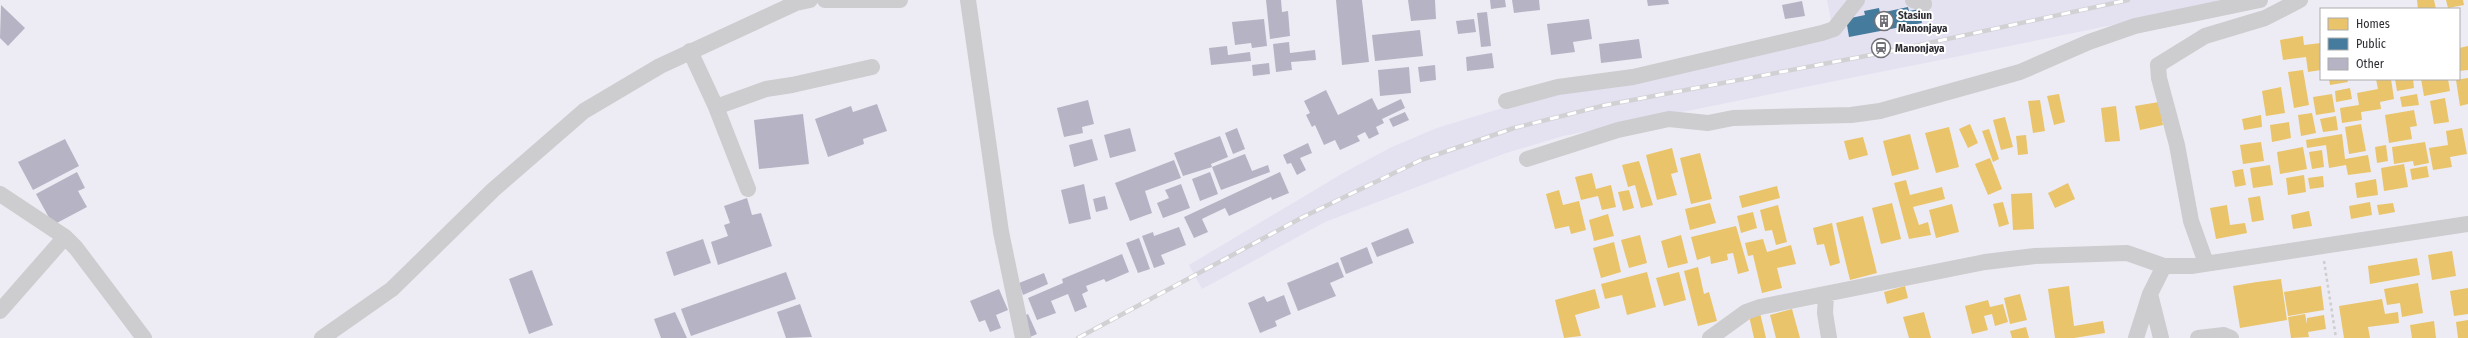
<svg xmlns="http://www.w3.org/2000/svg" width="2468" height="338" font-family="'Fira Sans Condensed',sans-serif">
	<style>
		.built { fill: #e4e1f1 }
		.homes { fill: #e9c46a }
		.public { fill: #457b9d }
		.building { fill: #b6b3c4 }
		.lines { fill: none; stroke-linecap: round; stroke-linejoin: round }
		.path { stroke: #ceced1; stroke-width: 2.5; stroke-dasharray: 3 3; stroke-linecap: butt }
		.minor { stroke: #cdcdcf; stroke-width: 16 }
		.rail-casing { stroke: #d1d1d4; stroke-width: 4.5 }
		.rail { stroke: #fff; stroke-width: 3; stroke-dasharray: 9; stroke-linecap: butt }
		.labels { text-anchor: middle; stroke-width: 4; stroke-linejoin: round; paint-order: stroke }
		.poi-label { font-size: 11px; font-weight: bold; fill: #302f35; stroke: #fff; text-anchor: start }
	</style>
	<rect width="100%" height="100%" fill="#edecf4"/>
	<!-- built -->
	<path class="built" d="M 1827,0 L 2237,0 L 1563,136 L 1506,153 L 1325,222 L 1202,289 L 1189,265 L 1345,172 L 1392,147 L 1437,128 L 1496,110 L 1592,87 L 1834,36 Z"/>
	<!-- homes -->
	<path class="homes" d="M 2417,0 L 2434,0 L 2436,9 L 2418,9 Z
		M 2446,0 L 2463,0 L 2464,5 L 2448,8 Z
		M 2303,36 L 2304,45 L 2321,43 L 2321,70 L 2308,72 L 2306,57 L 2283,60 L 2280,40 Z
		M 2468,46 L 2468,70 L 2459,71 L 2459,48 Z
		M 2303,70 L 2309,105 L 2294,108 L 2288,72 Z
		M 2468,78 L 2468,104 L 2460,106 L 2456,80 Z
		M 2329,79 L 2347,79 L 2348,82 L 2330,85 Z
		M 2376,79 L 2391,79 L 2394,99 L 2380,102 L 2381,109 L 2361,112 L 2362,120 L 2342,123 L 2340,108 L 2359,105 L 2357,93 L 2378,89 Z
		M 2395,79 L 2413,79 L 2414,88 L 2397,91 Z
		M 2421,79 L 2448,79 L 2450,91 L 2424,96 Z
		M 2281,87 L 2285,113 L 2266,116 L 2262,91 Z
		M 2350,88 L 2352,99 L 2336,102 L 2335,91 Z
		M 2059,94 L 2065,122 L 2054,125 L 2047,96 Z
		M 2332,94 L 2335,112 L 2316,115 L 2313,97 Z
		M 2417,94 L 2419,105 L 2402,107 L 2400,97 Z
		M 2445,98 L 2449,122 L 2434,124 L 2430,101 Z
		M 2040,100 L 2045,131 L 2033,133 L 2028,101 Z
		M 2159,102 L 2163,125 L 2140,130 L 2135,106 Z
		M 2116,106 L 2120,141 L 2105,142 L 2101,108 Z
		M 2414,110 L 2417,126 L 2410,127 L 2412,139 L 2389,143 L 2385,115 Z
		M 2312,113 L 2316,133 L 2301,136 L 2298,115 Z
		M 2261,115 L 2262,127 L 2244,130 L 2242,119 Z
		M 2336,116 L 2338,130 L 2323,132 L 2320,119 Z
		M 2005,117 L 2013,147 L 2001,150 L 1993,120 Z
		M 2289,122 L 2291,138 L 2272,142 L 2270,125 Z
		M 1970,124 L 1978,143 L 1968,148 L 1959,129 Z
		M 2361,124 L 2366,151 L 2349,154 L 2345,127 Z
		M 1949,127 L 1959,167 L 1936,173 L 1925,133 Z
		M 2462,128 L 2467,154 L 2450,157 L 2452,167 L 2433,170 L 2429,148 L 2448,145 L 2446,131 Z
		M 1989,129 L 1999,159 L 1993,162 L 1982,131 Z
		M 1910,134 L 1919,169 L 1892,176 L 1883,141 Z
		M 2342,134 L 2345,159 L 2368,155 L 2371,172 L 2348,175 L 2346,165 L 2329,168 L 2326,145 L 2307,148 L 2306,140 Z
		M 2026,135 L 2028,154 L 2018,155 L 2016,136 Z
		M 1863,137 L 1868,155 L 1849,160 L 1844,141 Z
		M 2261,142 L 2264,161 L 2243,164 L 2240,145 Z
		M 2425,142 L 2429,163 L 2414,166 L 2413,161 L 2394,164 L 2392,147 Z
		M 2386,145 L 2388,161 L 2377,163 L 2375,147 Z
		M 2303,147 L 2307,169 L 2280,174 L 2277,152 Z
		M 1672,148 L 1678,172 L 1671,174 L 1677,195 L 1657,200 L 1646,155 Z
		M 2322,150 L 2324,167 L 2312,169 L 2309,152 Z
		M 1700,153 L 1712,199 L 1691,204 L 1680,158 Z
		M 1990,158 L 2002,189 L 1988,195 L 1975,164 Z
		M 1639,161 L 1653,205 L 1641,208 L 1635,185 L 1628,187 L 1622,165 Z
		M 2404,164 L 2408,187 L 2384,191 L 2381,168 Z
		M 2270,165 L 2273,185 L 2253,188 L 2250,168 Z
		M 2427,166 L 2429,177 L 2412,180 L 2410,169 Z
		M 2243,169 L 2246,185 L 2235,187 L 2232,171 Z
		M 1592,173 L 1596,189 L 1611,185 L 1616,207 L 1602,210 L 1598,196 L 1581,200 L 1575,177 Z
		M 2304,175 L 2306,192 L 2288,195 L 2286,178 Z
		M 2323,176 L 2324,187 L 2310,189 L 2308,178 Z
		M 2376,179 L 2378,195 L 2357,198 L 2355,183 Z
		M 1906,180 L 1910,195 L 1942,187 L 1945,199 L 1913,207 L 1919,225 L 1928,222 L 1931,235 L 1909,239 L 1894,183 Z
		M 2068,183 L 2075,199 L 2055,208 L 2048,193 Z
		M 1777,186 L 1780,198 L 1742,208 L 1739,196 Z
		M 1559,190 L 1563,205 L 1579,201 L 1586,230 L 1571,234 L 1569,226 L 1555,229 L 1546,194 Z
		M 1629,190 L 1634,208 L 1623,211 L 1618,192 Z
		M 2032,193 L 2034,229 L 2013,230 L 2011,194 Z
		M 2260,196 L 2264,220 L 2252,222 L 2248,198 Z
		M 2003,202 L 2009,224 L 1999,227 L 1993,204 Z
		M 2370,202 L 2372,215 L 2351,219 L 2349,206 Z
		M 1710,203 L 1716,223 L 1690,230 L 1685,209 Z
		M 1892,203 L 1901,239 L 1881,244 L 1872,208 Z
		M 2393,203 L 2395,212 L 2379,215 L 2377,205 Z
		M 1952,204 L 1959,232 L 1936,238 L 1929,210 Z
		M 1778,205 L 1787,242 L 1776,245 L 1772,230 L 1765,231 L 1760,210 Z
		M 2227,205 L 2230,225 L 2245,223 L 2247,233 L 2216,239 L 2210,208 Z
		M 2309,211 L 2312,226 L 2293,229 L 2291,215 Z
		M 1753,212 L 1757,228 L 1741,233 L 1737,216 Z
		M 1608,214 L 1614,236 L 1594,241 L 1589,220 Z
		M 1863,216 L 1877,273 L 1850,280 L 1836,223 Z
		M 1832,223 L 1840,263 L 1830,266 L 1824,244 L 1817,245 L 1813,228 Z
		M 1736,226 L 1749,271 L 1738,274 L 1733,253 L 1727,254 L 1728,260 L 1711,264 L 1710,256 L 1697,260 L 1691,237 Z
		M 1640,235 L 1647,263 L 1629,268 L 1621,240 Z
		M 1681,235 L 1688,263 L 1668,268 L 1661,241 Z
		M 1763,239 L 1767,252 L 1791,245 L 1796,264 L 1777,268 L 1782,288 L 1762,293 L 1753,255 L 1748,256 L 1745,243 Z
		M 1614,242 L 1621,272 L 1601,278 L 1593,248 Z
		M 2452,251 L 2456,276 L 2432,280 L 2428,255 Z
		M 2417,258 L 2420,275 L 2370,284 L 2368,266 Z
		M 1698,267 L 1704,294 L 1709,292 L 1717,321 L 1698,326 L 1684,271 Z
		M 1647,272 L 1656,307 L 1627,315 L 1622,295 L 1605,299 L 1601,284 Z
		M 1679,272 L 1686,300 L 1664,306 L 1656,278 Z
		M 2281,279 L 2287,320 L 2240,328 L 2233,286 L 2257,282 L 2258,289 L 2257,282 Z
		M 2418,283 L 2423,313 L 2402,317 L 2400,303 L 2387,305 L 2384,289 Z
		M 1905,286 L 1908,298 L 1887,304 L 1884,292 Z
		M 2069,286 L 2074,326 L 2103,321 L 2105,333 L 2074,338 L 2055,338 L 2048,289 Z
		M 2321,286 L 2324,310 L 2288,316 L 2284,292 Z
		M 2468,288 L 2468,314 L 2454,316 L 2450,291 Z
		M 1595,289 L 1600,308 L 1575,315 L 1581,336 L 1564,338 L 1555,300 Z
		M 2020,294 L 2027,320 L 2010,324 L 2004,298 Z
		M 2382,299 L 2385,314 L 2398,312 L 2399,323 L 2368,327 L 2370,338 L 2344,338 L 2339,306 Z
		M 1988,300 L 1990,307 L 2003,304 L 2008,322 L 1995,326 L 1992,314 L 1984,316 L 1988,330 L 1972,334 L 1965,306 Z
		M 1792,309 L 1800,338 L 1776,338 L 1770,315 Z
		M 1924,312 L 1931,338 L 1909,338 L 1903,317 Z
		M 1760,313 L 1766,338 L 1754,338 L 1749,316 Z
		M 2305,314 L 2307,324 L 2307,318 L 2324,315 L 2326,329 L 2308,332 L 2309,337 L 2291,338 L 2288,317 Z
		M 2468,320 L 2468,338 L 2458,338 L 2456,322 Z
		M 2434,321 L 2436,338 L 2412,338 L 2410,325 Z
		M 2026,327 L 2029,338 L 2012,338 L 2010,331 Z"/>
	<!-- public -->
	<path class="public" d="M 1908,7 L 1909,11 L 1919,9 L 1922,23 L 1849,37 L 1846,19 L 1865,15 L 1864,11 L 1879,8 L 1880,13 Z"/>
	<!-- building -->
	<path class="building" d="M 1266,0 L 1281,0 L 1282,12 L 1288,11 L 1290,36 L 1270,39 Z
		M 1336,0 L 1362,0 L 1369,62 L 1342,65 Z
		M 1408,0 L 1435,0 L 1436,19 L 1411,21 Z
		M 1490,0 L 1505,0 L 1506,7 L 1491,9 Z
		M 1512,0 L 1539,0 L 1540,10 L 1514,13 Z
		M 1647,0 L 1668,0 L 1669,4 L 1648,6 Z
		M 1802,1 L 1805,16 L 1785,19 L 1782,5 Z
		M 1,5 L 25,28 L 8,46 L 0,38 Z
		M 1487,12 L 1491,46 L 1481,47 L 1477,13 Z
		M 1264,19 L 1267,46 L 1252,48 L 1251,43 L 1235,45 L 1232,22 Z
		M 1474,19 L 1476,32 L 1458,34 L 1456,21 Z
		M 1589,19 L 1592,39 L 1573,42 L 1575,52 L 1551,55 L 1547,24 Z
		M 1420,30 L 1423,56 L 1375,61 L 1372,35 Z
		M 1639,39 L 1642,58 L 1601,63 L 1599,44 Z
		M 1289,42 L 1290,53 L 1315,50 L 1316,60 L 1291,62 L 1292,70 L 1276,72 L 1273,44 Z
		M 1227,46 L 1228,55 L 1250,52 L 1251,61 L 1211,65 L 1209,48 Z
		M 1492,53 L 1494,68 L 1467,71 L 1466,57 Z
		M 1269,63 L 1270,74 L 1253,76 L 1252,65 Z
		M 1435,65 L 1436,80 L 1420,82 L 1418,67 Z
		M 1409,67 L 1411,93 L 1380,96 L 1378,70 Z
		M 1326,90 L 1338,115 L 1372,98 L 1378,110 L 1401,99 L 1405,108 L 1382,119 L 1384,123 L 1376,127 L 1379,134 L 1369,139 L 1365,132 L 1357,136 L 1360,141 L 1340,150 L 1335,140 L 1324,145 L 1315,125 L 1312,127 L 1306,115 L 1310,113 L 1304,101 Z
		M 1088,100 L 1094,124 L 1082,127 L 1083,133 L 1064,137 L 1057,108 Z
		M 877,104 L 887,131 L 863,139 L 864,144 L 828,157 L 815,119 L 851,106 L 853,112 Z
		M 1405,112 L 1409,120 L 1393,127 L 1389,119 Z
		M 803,114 L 809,164 L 759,169 L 754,120 Z
		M 1130,128 L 1136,151 L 1110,158 L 1104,135 Z
		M 1237,128 L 1245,149 L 1233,154 L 1225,133 Z
		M 1220,136 L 1228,157 L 1211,164 L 1212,167 L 1183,176 L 1174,153 Z
		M 65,139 L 79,166 L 33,190 L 18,162 Z
		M 1092,139 L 1098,160 L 1074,167 L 1069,145 Z
		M 1308,143 L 1312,153 L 1300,158 L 1306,170 L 1297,175 L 1291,163 L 1287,164 L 1283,155 Z
		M 1245,154 L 1252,171 L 1268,165 L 1270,172 L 1221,190 L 1212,167 Z
		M 1174,160 L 1181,178 L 1145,191 L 1152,213 L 1130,221 L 1115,183 Z
		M 77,172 L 85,188 L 78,191 L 87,207 L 53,225 L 36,194 Z
		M 1210,172 L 1218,194 L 1200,201 L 1192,179 Z
		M 1280,172 L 1289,193 L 1272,200 L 1271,197 L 1229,216 L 1225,208 L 1208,216 L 1202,219 L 1208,232 L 1194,238 L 1184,217 Z
		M 1084,184 L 1091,219 L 1069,224 L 1061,190 Z
		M 1181,184 L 1190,208 L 1163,218 L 1157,203 L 1169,198 L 1165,190 Z
		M 1105,196 L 1108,209 L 1096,212 L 1093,199 Z
		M 747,198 L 752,215 L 761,213 L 772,246 L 718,265 L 711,242 L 728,236 L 724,225 L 730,223 L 724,206 Z
		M 1179,227 L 1186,245 L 1161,255 L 1165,264 L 1154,268 L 1142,236 L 1153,232 L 1154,236 Z
		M 1408,228 L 1414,243 L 1377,257 L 1371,243 Z
		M 1139,238 L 1150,269 L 1138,273 L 1126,243 Z
		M 703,239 L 711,263 L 674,276 L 666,252 Z
		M 1367,247 L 1373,263 L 1346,274 L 1340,258 Z
		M 1122,254 L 1129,272 L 1106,282 L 1104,279 L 1086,286 L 1088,291 L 1082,294 L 1087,307 L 1075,312 L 1068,294 L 1051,301 L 1056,313 L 1037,320 L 1028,298 L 1063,283 L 1062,279 Z
		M 1338,262 L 1344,277 L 1330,283 L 1336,296 L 1298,311 L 1287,283 Z
		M 532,270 L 553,325 L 529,334 L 509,279 Z
		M 786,272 L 796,299 L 691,336 L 681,309 Z
		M 1044,273 L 1048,284 L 1023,295 L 1019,283 Z
		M 999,289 L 1008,310 L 996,315 L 1001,328 L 990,332 L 985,320 L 979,322 L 970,301 Z
		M 1284,295 L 1291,314 L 1275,321 L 1277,326 L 1260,333 L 1248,303 L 1264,296 L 1267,302 Z
		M 800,304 L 812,337 L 786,338 L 777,312 Z
		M 675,312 L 687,338 L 661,338 L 654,319 Z
		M 1028,314 L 1037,334 L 1028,338 L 1020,318 Z"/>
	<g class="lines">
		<!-- path -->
		<path class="path" d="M 2324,261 L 2336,338"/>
		<!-- minor -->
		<path class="minor" d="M 825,0 L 900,0
			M 968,0 L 1001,232 L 1023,338
			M 1913,0 L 1924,4
			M 690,51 L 716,107 L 748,189
			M 1506,101 L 1558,87 L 1633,77 L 1822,33 L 1834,29 L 1857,0
			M 716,107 L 766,89 L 792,85 L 872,67
			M 1527,159 L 1618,130 L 1669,119 L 1708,123 L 1733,118 L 1851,115 L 1880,111 L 2020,72 L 2089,42 L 2135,26 L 2260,0
			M 0,194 L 65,237 L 76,248 L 144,338
			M 2206,263 L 2191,221 L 2177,145 L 2159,78 L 2158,65 L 2205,36 L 2265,18 L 2300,0
			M 2150,294 L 2161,338
			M 1826,295 L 1825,313 L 1829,338
			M 0,311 L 65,237
			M 322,338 L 392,289 L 493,190 L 584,111 L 660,66 L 796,3 L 810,0
			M 1710,338 L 1746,312 L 1760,307 L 1985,262 L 2035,256 L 2127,253 L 2164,266 L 2191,266 L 2468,224
			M 2136,338 L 2150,294 L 2164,266
			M 2198,338 L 2224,335 L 2231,338"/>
		<defs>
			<path id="rail" d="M 1078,338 L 1303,217 L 1421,160 L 1514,128 L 1606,105 L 1887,52 L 2128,0"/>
		</defs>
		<!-- rail casing -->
		<use href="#rail" class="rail-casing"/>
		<!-- rail -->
		<use href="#rail" class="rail"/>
	</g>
	<!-- icons -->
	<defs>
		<symbol id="building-ring" viewBox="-11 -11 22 22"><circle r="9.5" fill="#fff" stroke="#727178" stroke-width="1.5"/><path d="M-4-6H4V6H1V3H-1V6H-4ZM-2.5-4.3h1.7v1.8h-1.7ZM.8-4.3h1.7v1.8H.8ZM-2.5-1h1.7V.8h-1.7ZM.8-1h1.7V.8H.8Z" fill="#727178"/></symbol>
		<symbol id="station-ring" viewBox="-11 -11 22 22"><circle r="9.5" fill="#fff" stroke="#727178" stroke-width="1.5"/><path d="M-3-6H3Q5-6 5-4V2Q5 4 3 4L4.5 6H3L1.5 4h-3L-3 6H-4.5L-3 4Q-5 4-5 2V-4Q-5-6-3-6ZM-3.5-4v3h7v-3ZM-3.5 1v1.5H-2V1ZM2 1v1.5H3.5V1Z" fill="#727178"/></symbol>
	</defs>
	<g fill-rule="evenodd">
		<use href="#building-ring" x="1873" y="10" width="22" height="22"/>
		<use href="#station-ring" x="1870" y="37" width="22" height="22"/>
	</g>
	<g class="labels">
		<!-- poi labels -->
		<g class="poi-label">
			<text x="1898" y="19">Stasiun<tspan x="1898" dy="13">Manonjaya</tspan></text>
			<text x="1895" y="52">Manonjaya</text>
		</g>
	</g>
	<!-- legend -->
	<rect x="2320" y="8" width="140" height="72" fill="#ffffff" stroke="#acacae"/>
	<rect x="2328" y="18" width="20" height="12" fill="#e9c46a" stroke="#acacae"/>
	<text x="2356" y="28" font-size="12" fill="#302f35">Homes</text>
	<rect x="2328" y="38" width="20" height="12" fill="#457b9d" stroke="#acacae"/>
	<text x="2356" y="48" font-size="12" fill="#302f35">Public</text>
	<rect x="2328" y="58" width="20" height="12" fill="#b6b3c4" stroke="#acacae"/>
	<text x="2356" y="68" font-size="12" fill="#302f35">Other</text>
</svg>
